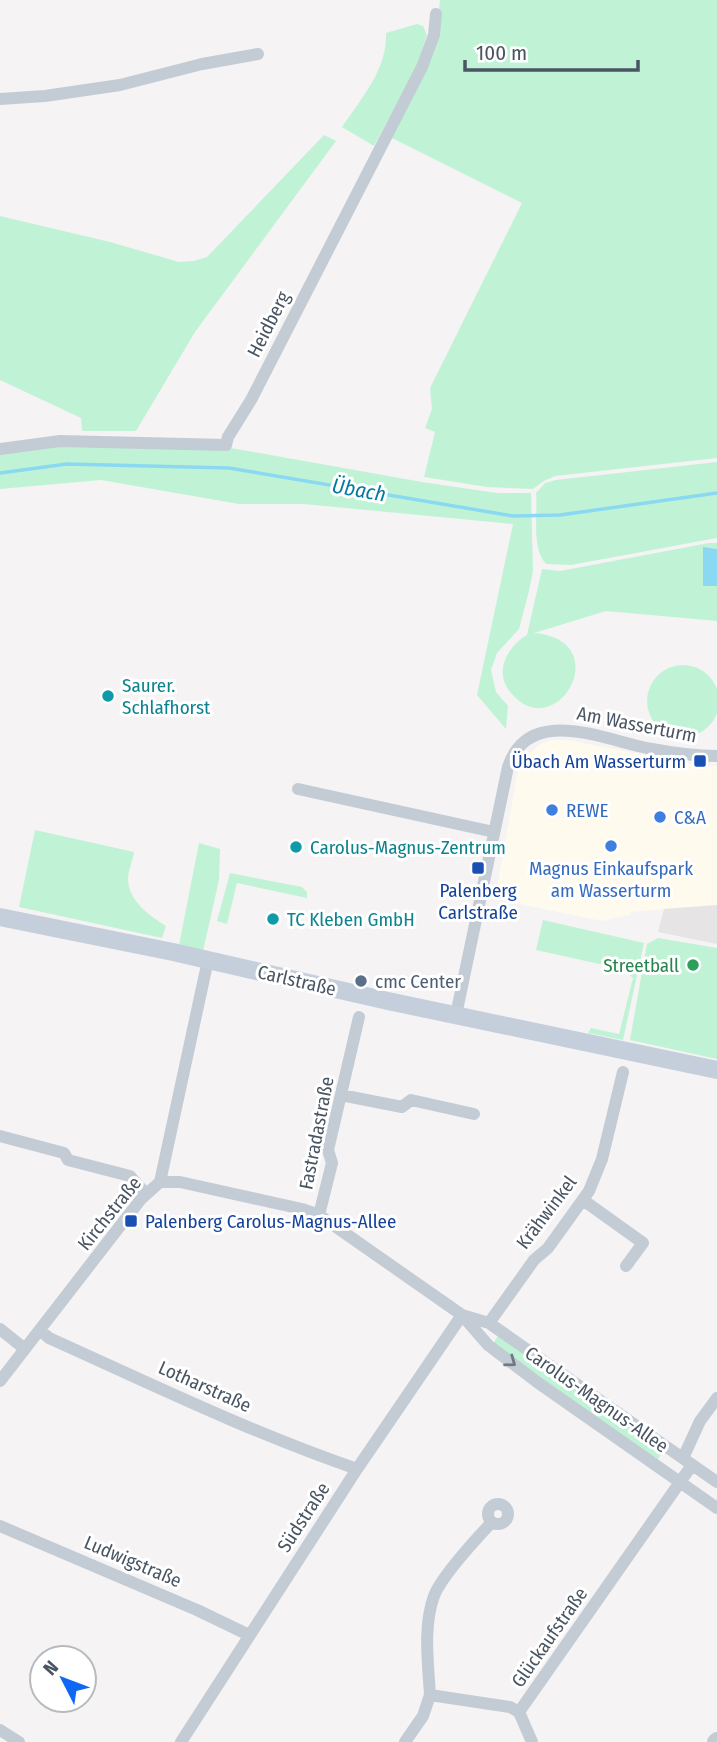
<svg xmlns="http://www.w3.org/2000/svg" width="717" height="1742" font-family="'Fira Sans Condensed',sans-serif">
	<style>
		.commercial { fill: #fefaee }
		.education { fill: #e6e4e5 }
		.green { fill: #c0f3d6 }
		.water { fill: #8bd8f3 }
		.lines { fill: none; stroke-linecap: round; stroke-linejoin: round }
		.stream { stroke: #8bd8f3; stroke-width: 3.5 }
		.minor { stroke: #c3ccd5; stroke-width: 12 }
		.tertiary { stroke: #c3ccd5; stroke-width: 16 }
		.secondary { stroke: #c5cfdc; stroke-width: 18 }
		.oneway { stroke: #6e7984 }
		.culture-dot { fill: #0f9aa8; stroke: #fff; stroke-width: 2.5 }
		.transit-dot { fill: #1a4fb4; stroke: #fff; stroke-width: 2.5 }
		.shop-dot { fill: #3f7fe0; stroke: #fff; stroke-width: 2.5 }
		.leisure-dot { fill: #2e9e5b; stroke: #fff; stroke-width: 2.5 }
		.service-dot { fill: #5c6f8a; stroke: #fff; stroke-width: 2.5 }
		.labels { text-anchor: middle; stroke-width: 6; stroke-linejoin: round; paint-order: stroke }
		.street-label { font-size: 19px; fill: #495562; stroke: #fff }
		.culture-label { font-size: 19px; fill: #0d838f; stroke: #fff; text-anchor: start }
		.transit-label { font-size: 19px; fill: #164399; stroke: #fff; text-anchor: end }
		.shop-label { font-size: 19px; fill: #366cbe; stroke: #fff; text-anchor: start }
		.leisure-label { font-size: 19px; fill: #27864d; stroke: #fff; text-anchor: end }
		.service-label { font-size: 19px; fill: #4e5e75; stroke: #fff; text-anchor: start }
		.water-label { font-size: 21px; font-style: italic; fill: #047aa2; stroke: #fff }
	</style>
	<rect width="100%" height="100%" fill="#f5f3f3"/>
	<!-- commercial -->
	<path class="commercial" d="M 552,740 L 567,740 L 702,766 L 717,766 L 717,905 L 631,912 L 630,915 L 602,921 L 495,899 L 519,764 L 540,744 Z"/>
	<!-- education -->
	<path class="education" d="M 717,905 L 717,944 L 658,932 L 664,909 Z"/>
	<!-- green -->
	<path class="green" d="M 440,0 L 717,0 L 717,458 L 555,476 L 544,481 L 533,489 L 487,487 L 424,477 L 435,432 L 425,428 L 432,409 L 430,388 L 522,203 L 390,137 L 436,38 Z
		M 417,24 L 423,26 L 427,35 L 417,65 L 374,146 L 342,127 C 362,97 387,70 386,33 Z
		M 324,135 L 336,141 L 195,332 L 136,431 L 82,431 L 81,418 L 0,380 L 0,216 L 110,242 L 179,262 L 194,261 L 207,257 Z
		M 61,445 L 220,446 L 422,482 L 497,493 L 531,493 L 533,571 L 529,591 L 519,629 L 497,653 L 491,670 L 496,692 L 508,706 L 506,729 L 477,695 L 513,524 L 304,504 L 239,504 L 101,480 L 0,489 L 0,454 Z
		M 717,462 L 717,538 L 571,565 L 546,564 C 531,547 538,515 536,493 L 545,483 L 556,480 Z
		M 709,543 L 717,543 L 717,549 L 703,548 L 703,585 L 717,586 L 717,621 L 606,611 L 534,633 C 618,640 556,747 511,693 C 493,672 507,647 527,635 L 542,569 L 560,571 Z
		M647 701a36 36 0 1 1 72 0a36 36 0 1 1-72 0Z
		M 35,830 L 134,852 C 133,860 128,871 128,879 C 129,902 149,915 166,926 L 162,938 L 19,907 Z
		M 199,843 L 220,849 L 219,880 L 203,951 L 179,945 Z
		M 230,873 L 302,887 L 307,892 L 307,898 L 237,883 L 227,924 L 217,921 Z
		M 543,920 L 644,943 L 623,1040 L 588,1033 L 591,1028 L 619,1034 L 633,978 L 622,969 L 536,950 Z
		M 658,938 L 717,948 L 717,1059 L 630,1040 L 647,944 Z
		M 498,1336 L 665,1450 L 657,1460 L 492,1345 Z"/>
	<!-- water -->
	<path class="water" d="M 703,547 L 717,549 L 717,586 L 703,586 Z"/>
	<g class="lines">
		<!-- stream -->
		<path class="stream" d="M 0,473 L 67,464 L 229,468 L 513,516 L 560,515 L 717,493"/>
		<!-- minor -->
		<path class="minor" d="M 0,99 L 45,96 L 120,85 L 202,64 L 258,54
			M 0,449 L 60,441 L 226,445 L 228,437 L 251,400 L 422,67 L 434,35 L 436,14
			M 298,789 L 494,832
			M 456,1015 L 508,767 C 529,703 606,741 652,749 C 673,753 695,756 717,756
			M 341,1095 L 402,1107 L 411,1100 L 474,1114
			M 0,1136 L 64,1153 L 68,1160 L 130,1176 L 146,1194
			M 160,1182 L 180,1182 L 302,1209 L 319,1215 L 462,1315 L 488,1345 L 537,1382 L 717,1508
			M 583,1200 L 643,1243 L 626,1266
			M 319,1215 L 332,1163 L 328,1150 L 359,1017
			M 462,1315 L 489,1323 L 499,1330 L 717,1482
			M 489,1323 L 534,1260 L 548,1248 L 589,1191 L 602,1159 L 623,1072
			M 0,1329 L 25,1349
			M 41,1331 L 49,1338 C 151,1384 252,1433 357,1469
			M 0,1381 L 141,1199 L 160,1182 L 208,960
			M 683,1458 L 700,1421 L 717,1398
			M488 1514a10 10 0 1 1 20 0a10 10 0 1 1-20 0Z
			M 0,1526 L 197,1610 L 249,1635
			M 430,1695 C 428,1663 423,1626 434,1596 C 441,1577 477,1538 492,1522
			M 519,1712 L 692,1465
			M 519,1712 L 532,1742
			M 0,1730 L 19,1742
			M 181,1742 L 357,1469 L 462,1315
			M 405,1742 L 423,1716 L 430,1695 L 510,1707 L 519,1712"/>
		<!-- tertiary -->
		<path class="tertiary" d="M 715,1742 L 717,1740"/>
		<!-- secondary -->
		<path class="secondary" d="M 0,917 L 173,952 L 388,1001 L 717,1070"/>
	</g>
	<!-- one-way arrows -->
	<defs><path id="oneway-chevron" d="M-2-3.5L2.5 0L-2 3.5" fill="none" stroke-width="1.6" stroke-linecap="round" stroke-linejoin="round" transform="scale(1.75)"/></defs>
	<use class="oneway" href="#oneway-chevron" transform="translate(511 1362) rotate(36)"/>
	<!-- markers -->
	<g class="culture-dot">
		<circle cx="108" cy="696" r="7"/>
		<circle cx="296" cy="847" r="7"/>
		<circle cx="273" cy="919" r="7"/>
	</g>
	<g class="transit-dot">
		<rect x="693" y="754" width="14" height="14" rx="3.5"/>
		<rect x="471" y="861" width="14" height="14" rx="3.5"/>
		<rect x="124" y="1214" width="14" height="14" rx="3.5"/>
	</g>
	<g class="shop-dot">
		<circle cx="552" cy="810" r="7"/>
		<circle cx="660" cy="817" r="7"/>
		<circle cx="611" cy="846" r="7"/>
	</g>
	<circle class="leisure-dot" cx="693" cy="965" r="7"/>
	<circle class="service-dot" cx="361" cy="981" r="7"/>
	<g class="labels">
		<!-- street labels -->
		<g class="street-label">
			<text transform="translate(268 324) rotate(-63)" y="7">Heidberg</text>
			<text transform="translate(637 724) rotate(11)" y="7">Am Wasserturm</text>
			<text transform="translate(297 980) rotate(13)" y="7">Carlstraße</text>
			<text transform="translate(316 1133) rotate(-79)" y="7">Fastradastraße</text>
			<text transform="translate(546 1212) rotate(-53)" y="7">Krähwinkel</text>
			<text transform="translate(109 1213) rotate(-51)" y="7">Kirchstraße</text>
			<text transform="translate(205 1386) rotate(24)" y="7">Lotharstraße</text>
			<text transform="translate(597 1399) rotate(35)" y="7">Carolus-Magnus-Allee</text>
			<text transform="translate(303 1517) rotate(-57)" y="7">Südstraße</text>
			<text transform="translate(133 1561) rotate(23)" y="7">Ludwigstraße</text>
			<text transform="translate(549 1637) rotate(-55)" y="7">Glückaufstraße</text>
		</g>
		<!-- culture labels -->
		<g class="culture-label">
			<text x="122" y="692">Saurer.<tspan x="122" dy="22">Schlafhorst</tspan></text>
			<text x="310" y="854">Carolus-Magnus-Zentrum</text>
			<text x="287" y="926">TC Kleben GmbH</text>
		</g>
		<!-- transit labels -->
		<g class="transit-label">
			<text x="686" y="768">Übach Am Wasserturm</text>
			<text x="478" y="897" text-anchor="middle">Palenberg<tspan x="478" dy="22">Carlstraße</tspan></text>
			<text x="145" y="1228" text-anchor="start">Palenberg Carolus-Magnus-Allee</text>
		</g>
		<!-- shop labels -->
		<g class="shop-label">
			<text x="566" y="817">REWE</text>
			<text x="674" y="824">C&amp;A</text>
			<text x="611" y="875" text-anchor="middle">Magnus Einkaufspark<tspan x="611" dy="22">am Wasserturm</tspan></text>
		</g>
		<!-- leisure labels -->
		<g class="leisure-label">
			<text x="679" y="972">Streetball</text>
		</g>
		<!-- service labels -->
		<g class="service-label">
			<text x="375" y="988">cmc Center</text>
		</g>
		<!-- water labels -->
		<g class="water-label">
			<text transform="translate(359 490) rotate(10)" y="7">Übach</text>
		</g>
	</g>
	<!-- north arrow -->
	<g transform="translate(63 1679) rotate(312)"><circle r="33" fill="#ffffff" stroke="#b6bbc0" stroke-width="2"/>
	<path d="M0-5L12 26L0 18L-12 26Z" fill="#0f68f3"/>
	<text y="-10" font-size="19" font-weight="bold" text-anchor="middle" fill="#495562">N</text>
	</g>
	<!-- scale -->
	<path d="M465 60v10h173v-10" fill="none" stroke="#495562" stroke-width="3.5"/>
	<text x="476" y="60" font-size="21" fill="#495562" stroke="#ffffff" stroke-width="5" paint-order="stroke">100 m</text>
</svg>
